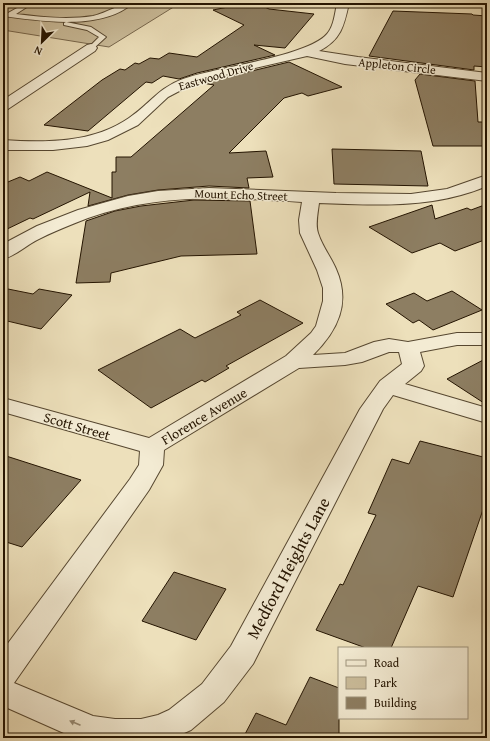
<svg xmlns="http://www.w3.org/2000/svg" width="490" height="741" font-family="'Gentium Book Plus',serif">
	<style>
		.green { fill: #cbbd9b; stroke: #78684e }
		.building { fill: #8d7e62; stroke: #241401 }
		.lines { fill: none; stroke-linecap: round; stroke-linejoin: round }
		.service-casing { stroke: #564730; stroke-width: 2 }
		.minor-casing { stroke: #564730; stroke-width: 2 }
		.service { fill: #f3ebd3; fill-rule: evenodd }
		.minor { fill: #f3ebd3; fill-rule: evenodd }
		.oneway { fill: #968a74 }
		.labels { text-anchor: middle; stroke-width: 3; stroke-linejoin: round; paint-order: stroke }
		.far-street-label { font-size: 12px; fill: #241401; stroke: #f3ebd3 }
		.street-label { font-size: 14px; fill: #241401; stroke: #f3ebd3 }
		.near-street-label { font-size: 17px; fill: #241401; stroke: #f3ebd3 }
	</style>
	<rect width="100%" height="100%" fill="#ede0bb"/>
	<filter id="stains"><feTurbulence type="fractalNoise" baseFrequency=".005" numOctaves="4"/><feColorMatrix values="0 0 0 0 .2 0 0 0 0 .09 0 0 0 0 .02 0 0 0 .5 -.17"/></filter>
	<radialGradient id="worn" r=".72"><stop offset=".6" stop-color="#630" stop-opacity="0"/><stop offset="1" stop-color="#630" stop-opacity=".3"/></radialGradient>
	<!-- green -->
	<path class="green" d="M 3,3 L 180,3 L 109,47 L 3,30 Z"/>
	<!-- building -->
	<path class="building" d="M 248,3 L 257,3 L 269,9 L 314,14 L 285,48 L 254,45 L 275,55 L 197,73 L 179,79 L 163,76 L 152,83 L 146,82 L 88,131 L 44,125 L 102,80 L 120,69 L 125,70 L 135,63 L 139,64 L 150,58 L 159,59 L 169,53 L 197,57 L 244,25 L 213,10 Z
		M 393,11 L 472,14 L 473,15 L 487,16 L 487,67 L 474,66 L 474,70 L 369,56 Z
		M 289,62 L 342,87 L 308,96 L 302,93 L 284,98 L 229,153 L 266,151 L 273,177 L 247,178 L 249,188 L 209,186 L 158,190 L 128,195 L 88,206 L 90,192 L 33,219 L 30,218 L 3,231 L 3,184 L 20,177 L 29,181 L 47,172 L 112,198 L 112,172 L 116,172 L 116,157 L 131,157 L 214,85 L 202,83 Z
		M 420,74 L 475,81 L 478,122 L 487,122 L 487,146 L 433,146 L 415,80 Z
		M 332,149 L 421,151 L 428,186 L 334,184 Z
		M 194,200 L 250,201 L 257,254 L 181,256 L 111,273 L 110,282 L 76,283 L 86,221 L 115,211 L 141,206 Z
		M 487,204 L 487,239 L 455,251 L 440,243 L 412,253 L 369,227 L 432,205 L 435,219 L 467,208 L 471,210 Z
		M 3,288 L 33,294 L 39,289 L 72,295 L 41,329 L 3,320 Z
		M 452,291 L 482,310 L 433,330 L 419,320 L 413,323 L 386,304 L 414,293 L 427,301 Z
		M 260,300 L 303,323 L 226,366 L 229,368 L 205,382 L 202,380 L 151,408 L 98,370 L 180,329 L 195,338 L 241,315 L 237,312 Z
		M 487,358 L 487,405 L 447,379 Z
		M 420,441 L 487,458 L 487,498 L 453,597 L 418,586 L 391,648 L 366,648 L 316,630 L 340,584 L 343,585 L 376,515 L 368,513 L 392,459 L 409,464 Z
		M 3,455 L 81,480 L 22,547 L 3,541 Z
		M 174,572 L 226,589 L 196,640 L 142,621 Z
		M 310,677 L 339,688 L 339,738 L 243,738 L 256,713 L 286,725 Z"/>
	<g class="lines">
		<defs>
			<path id="service" d="M 26,3 L 33,3 L 16,14 C 41,17 67,20 93,16 C 107,13 120,3 133,3 C 101,31 41,21 3,16 L 3,12 L 8,13 Z
				M 66,22 L 91,27 L 106,37 L 93,49 L 89,49 L 89,47 L 99,37 L 87,30 L 64,25 L 64,23 Z"/>
			<path id="minor" d="M 337,3 L 349,3 C 344,26 341,40 319,51 L 358,57 L 487,73 L 487,81 L 345,64 L 307,56 L 208,79 L 187,87 L 168,97 L 138,125 L 108,140 L 87,146 L 53,150 L 3,150 L 3,140 C 46,143 93,143 129,118 C 150,104 158,88 183,79 C 215,67 307,57 327,34 C 334,26 335,13 337,3 Z
				M 439,3 L 487,3 L 487,7 L 445,6 Z
				M 91,44 L 95,45 L 97,48 L 95,51 L 8,109 L 3,110 L 3,100 L 87,45 Z
				M 487,175 L 487,186 C 433,209 376,205 319,203 C 318,212 315,224 318,233 C 322,246 331,257 336,269 C 351,303 338,330 313,355 L 345,353 L 374,342 L 389,339 L 408,342 L 457,333 L 487,333 L 487,345 L 457,345 L 420,352 L 424,366 L 421,371 L 405,384 L 487,408 L 487,423 L 393,395 L 383,409 L 253,664 L 224,702 L 191,730 L 173,738 L 75,738 L 3,706 L 3,650 L 130,479 L 139,465 L 140,451 L 3,412 L 3,398 L 149,438 L 286,356 L 311,333 L 316,326 L 323,301 L 323,288 L 317,270 L 300,233 L 299,220 L 302,202 C 228,197 159,193 88,218 C 70,225 52,232 35,241 C 24,247 15,256 3,259 L 3,244 L 37,226 L 78,210 L 128,196 L 158,191 L 209,188 L 336,193 L 411,194 L 447,189 ZM 389,352 L 399,352 L 402,364 L 380,381 L 360,409 L 231,646 L 202,684 L 169,710 L 158,715 L 141,719 L 115,719 L 93,716 L 14,683 L 149,490 L 163,465 L 164,450 L 299,368 L 345,365 L 362,362 Z"/>
		</defs>
		<!-- service casing -->
		<use href="#service" class="service-casing"/>
		<!-- minor casing -->
		<use href="#minor" class="minor-casing"/>
		<!-- service -->
		<use href="#service" class="service"/>
		<!-- minor -->
		<use href="#minor" class="minor"/>
	</g>
	<!-- one-way arrows -->
	<defs><path id="oneway-solid" d="M-6-.8H1V-3.2L6.5 0L1 3.2V.8H-6Z"/></defs>
	<use class="oneway" href="#oneway-solid" transform="translate(75 723) rotate(-157)"/>
	<g class="labels">
		<!-- far-street labels -->
		<g class="far-street-label">
			<text transform="translate(397 66) rotate(6)" y="4">Appleton Circle</text>
			<text transform="translate(216 76) rotate(-16)" y="4">Eastwood Drive</text>
			<text transform="translate(241 195) rotate(2)" y="4">Mount Echo Street</text>
		</g>
		<!-- street labels -->
		<g class="street-label">
			<text transform="translate(204 416) rotate(-31)" y="5">Florence Avenue</text>
			<text transform="translate(77 426) rotate(16)" y="5">Scott Street</text>
		</g>
		<!-- near-street labels -->
		<g class="near-street-label">
			<text transform="translate(288 568) rotate(-62)" y="6">Medford Heights Lane</text>
		</g>
	</g>
	<!-- margin -->
	<rect width="490" height="741" fill="none" stroke="#ede0bb" stroke-width="16"/>
	<rect x="4" y="4" width="482" height="733" fill="none" stroke="#241401" stroke-width="2"/>
	<rect x="8" y="8" width="474" height="725" fill="none" stroke="#241401"/>
	<!-- legend -->
	<rect x="338" y="647" width="130" height="72" fill="#f3ebd3" stroke="#a0957f"/>
	<rect x="346" y="660" width="20" height="6" fill="#f3ebd3" stroke="#a0957f"/>
	<text x="374" y="667" font-size="12" fill="#241401">Road</text>
	<rect x="346" y="677" width="20" height="12" fill="#cbbd9b" stroke="#a0957f"/>
	<text x="374" y="687" font-size="12" fill="#241401">Park</text>
	<rect x="346" y="697" width="20" height="12" fill="#8d7e62" stroke="#a0957f"/>
	<text x="374" y="707" font-size="12" fill="#241401">Building</text>
	<!-- north arrow -->
	<g transform="translate(42 42) rotate(204)" stroke="#f3ebd3" stroke-width="3" paint-order="stroke">
	<path d="M0-3L7 15L0 10L-7 15Z" fill="#241401"/>
	<text y="-6" font-size="11" font-weight="bold" text-anchor="middle" fill="#241401">N</text>
	</g>
	<rect width="100%" height="100%" filter="url(#stains)"/>
	<rect width="100%" height="100%" fill="url(#worn)"/>
</svg>
